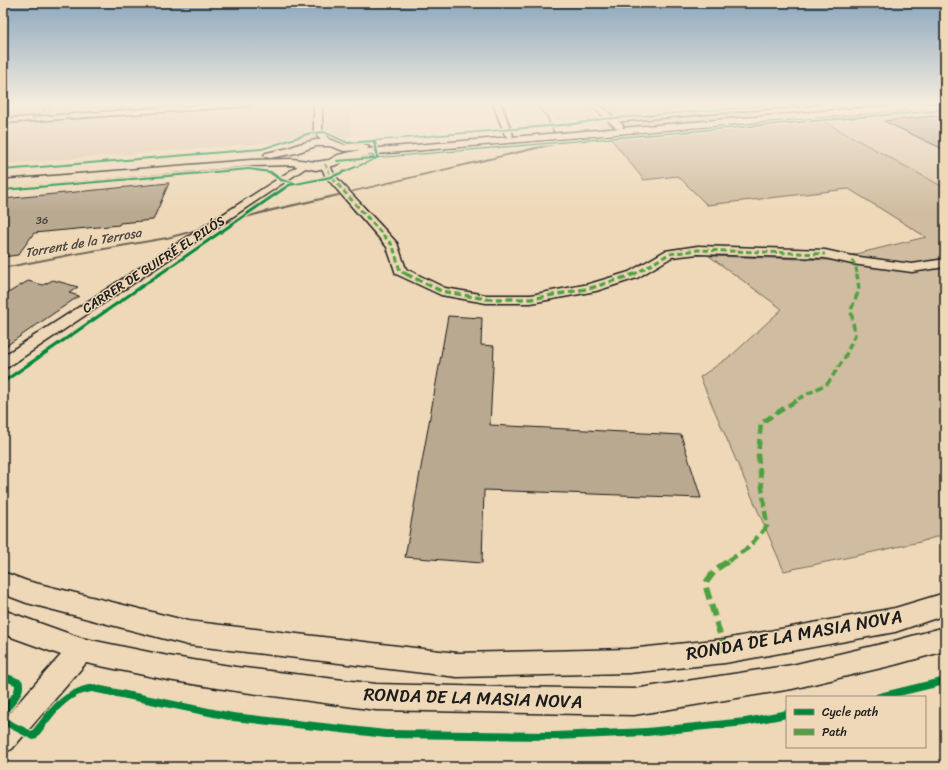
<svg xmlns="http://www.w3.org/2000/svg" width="948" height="770" font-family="Sriracha,sans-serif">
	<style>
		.built { fill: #decaac }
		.green { fill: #d0bca0; stroke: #766c5e }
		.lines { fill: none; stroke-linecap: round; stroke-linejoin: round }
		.stream { fill: #6d6558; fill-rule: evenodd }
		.building { fill: #baa991; stroke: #1c1c1c }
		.service-casing { stroke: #1c1c1c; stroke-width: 3 }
		.minor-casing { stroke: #1c1c1c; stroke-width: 3 }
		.tertiary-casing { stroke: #1c1c1c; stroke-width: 3 }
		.service { fill: #eed8b7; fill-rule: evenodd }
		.minor { fill: #eed8b7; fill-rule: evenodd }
		.tertiary { fill: #eed8b7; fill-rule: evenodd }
		.quiet-far4 { stroke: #4fa141; stroke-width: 2; stroke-dasharray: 4.5 2; stroke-linecap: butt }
		.quiet-far3 { stroke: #4fa141; stroke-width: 3; stroke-dasharray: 5.5 3; stroke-linecap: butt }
		.quiet-far2 { stroke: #4fa141; stroke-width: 3.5; stroke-dasharray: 7 3.5; stroke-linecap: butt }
		.quiet-far1 { stroke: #4fa141; stroke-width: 4.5; stroke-dasharray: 10 4.5; stroke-linecap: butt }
		.quiet { stroke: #4fa141; stroke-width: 6; stroke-dasharray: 12 6; stroke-linecap: butt }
		.cycleway-casing { stroke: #eed8b7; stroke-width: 3 }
		.cycleway { fill: #00873e; fill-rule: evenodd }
		.labels { text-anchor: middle; stroke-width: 3; stroke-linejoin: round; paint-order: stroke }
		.far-number-label { font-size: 11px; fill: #443f39 }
		.far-water-label { font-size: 13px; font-style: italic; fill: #4b463f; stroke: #eed8b7 }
		.far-street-label { font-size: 13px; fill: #1c1c1c; stroke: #eed8b7 }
		.near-street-label { font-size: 18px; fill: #1c1c1c; stroke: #eed8b7 }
	</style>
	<rect width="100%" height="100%" fill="#eed8b7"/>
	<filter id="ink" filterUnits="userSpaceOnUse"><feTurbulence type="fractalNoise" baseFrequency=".025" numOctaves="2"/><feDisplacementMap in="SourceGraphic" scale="8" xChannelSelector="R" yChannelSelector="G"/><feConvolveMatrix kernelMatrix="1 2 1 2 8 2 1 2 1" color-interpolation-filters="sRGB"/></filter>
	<g filter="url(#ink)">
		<!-- built -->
		<path class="built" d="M 3,104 L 347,104 L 353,136 L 3,164 Z
			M 542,104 L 945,104 L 945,188 L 823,121 L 611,139 L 594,118 L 556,121 Z"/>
		<!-- green -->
		<path class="green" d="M 823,121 L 945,188 L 945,534 L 920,542 L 784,571 L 700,377 L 732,355 L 782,309 L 709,256 L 831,260 L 926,237 L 849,189 L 707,205 L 678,176 L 644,180 L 611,139 Z"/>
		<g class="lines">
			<!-- stream -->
			<path class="stream" d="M 534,104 L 537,104 L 548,116 L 551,124 L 549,124 L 546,117 Z
				M 551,128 L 554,129 L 557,140 L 554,139 Z
				M 557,142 L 559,143 L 558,144 L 353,192 L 351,191 Z
				M 338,194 L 340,195 L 339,196 L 269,212 L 216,226 L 214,225 L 267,210 Z
				M 205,227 L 206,227 L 206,229 L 167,239 L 75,255 L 3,269 L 3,267 L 75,253 L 167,237 Z"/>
		</g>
		<!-- building -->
		<path class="building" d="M 945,115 L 945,150 L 884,121 Z
			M 169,183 L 153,220 L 120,223 L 119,225 L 34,233 L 18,255 L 3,257 L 3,199 Z
			M 53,280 L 78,287 L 69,293 L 79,296 L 3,348 L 3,296 L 28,281 L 43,285 Z
			M 448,316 L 482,318 L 481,345 L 494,346 L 490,425 L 681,435 L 701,498 L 484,490 L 482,563 L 405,557 Z"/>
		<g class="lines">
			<defs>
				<path id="service" d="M 805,104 L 820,104 L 613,122 L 611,121 L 613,120 Z"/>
				<path id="minor" d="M 216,104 L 252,104 L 248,106 L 3,123 L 3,119 Z
					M 314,104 L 322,104 L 322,132 L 333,143 L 332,145 L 326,145 L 314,133 Z
					M 493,104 L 501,104 L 513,135 L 512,137 L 509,138 L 505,135 Z
					M 590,104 L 598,104 L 622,124 L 623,126 L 622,128 L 616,128 Z
					M 325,161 L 328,162 L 335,176 L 397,243 L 406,269 L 445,288 L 486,295 L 531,295 L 589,284 L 629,272 L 665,251 L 698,246 L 825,250 L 852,256 L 912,264 L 945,259 L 945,267 L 912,272 L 852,264 L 825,258 L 698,254 L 672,257 L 637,278 L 596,291 L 531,303 L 486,303 L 441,295 L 396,274 L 387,247 L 326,177 L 320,164 Z
					M 304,162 L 307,163 L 309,165 L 307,167 L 8,367 L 3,368 L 3,356 Z
					M 3,572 L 27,581 L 188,621 L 457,653 L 629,649 L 725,639 L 895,608 L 945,593 L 945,615 L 895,632 L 725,663 L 629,673 L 457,677 L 188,645 L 27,603 L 3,594 Z
					M 3,610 L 81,638 L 168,656 L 236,667 L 376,684 L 497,687 L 634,689 L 792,665 L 894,641 L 945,627 L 945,651 L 894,665 L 792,689 L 634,715 L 376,710 L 236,691 L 168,680 L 86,663 L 12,749 L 3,753 L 3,720 L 61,655 L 3,634 Z"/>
				<path id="tertiary" d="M 911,104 L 945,104 L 945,107 L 377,154 L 345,160 L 336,165 L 316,170 L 292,165 L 251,166 L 3,188 L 3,180 L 251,160 L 292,159 L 316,162 L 329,160 L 338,155 L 360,150 L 344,151 L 330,146 L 316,146 L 296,153 L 270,158 L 266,157 L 264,155 L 266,153 L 289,148 L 299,144 L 316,140 L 332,140 L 345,145 L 363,144 L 369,147 L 367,149 Z"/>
			</defs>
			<!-- service casing -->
			<use href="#service" class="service-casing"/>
			<!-- minor casing -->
			<use href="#minor" class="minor-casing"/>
			<!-- tertiary casing -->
			<use href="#tertiary" class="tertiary-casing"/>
			<!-- service -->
			<use href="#service" class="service"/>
			<!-- minor -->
			<use href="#minor" class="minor"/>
			<!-- tertiary -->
			<use href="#tertiary" class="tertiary"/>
			<!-- quiet-far4 -->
			<path class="quiet-far4" d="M 159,110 L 160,104
				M 32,119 L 54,104
				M 325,164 L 332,179"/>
			<!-- quiet-far3 -->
			<path class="quiet-far3" d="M 332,178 L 393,246 L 400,271 L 408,275
				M 852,260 L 856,267 L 857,275
				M 633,275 L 669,254 L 698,250 L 825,254"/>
			<!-- quiet-far2 -->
			<path class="quiet-far2" d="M 406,274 L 441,291 L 486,299 L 531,299 L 591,288 L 635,274
				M 798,399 L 828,383 L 844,359 L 855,335 L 851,310 L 859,290 L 857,274"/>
			<!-- quiet-far1 -->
			<path class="quiet-far1" d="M 728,561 L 748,548 L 767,526 L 758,456 L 761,423 L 800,398"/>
			<!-- quiet -->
			<path class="quiet" d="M 725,651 L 705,584 L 716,569 L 730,560"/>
			<defs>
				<path id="cycleway" d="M 783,104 L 792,104 L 603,120 L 573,125 L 376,141 L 379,157 L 945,109 L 945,111 L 379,158 L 332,178 L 290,186 L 3,384 L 3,380 L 288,184 L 293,183 L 280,181 L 269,173 L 249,170 L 3,191 L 3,189 L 249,168 L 271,171 L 282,179 L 296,183 L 330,176 L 374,159 L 337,162 L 336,161 L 336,160 L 376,157 L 373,142 L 348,144 L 324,133 L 308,135 L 262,150 L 3,171 L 3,169 L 262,148 L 307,133 L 324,131 L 348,142 L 373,140 L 374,139 L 375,140 L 573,123 L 603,118 Z
					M 3,672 L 22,680 C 23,683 23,684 23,687 C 23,695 10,712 3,715 L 3,705 C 8,699 15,693 15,685 L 3,680 Z
					M 945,677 L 945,685 L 895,697 L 875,697 L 876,694 L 879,693 Z
					M 92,684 L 233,713 L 386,730 L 555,732 L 647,728 L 745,718 L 787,710 L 787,718 L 745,726 L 647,736 L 555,740 L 386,738 L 233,721 L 92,692 C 87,693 82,694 77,696 C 59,705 48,724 36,739 L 33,740 L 3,725 L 3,717 L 32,731 C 51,707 61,691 92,684 Z"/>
			</defs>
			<!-- cycleway casing -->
			<use href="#cycleway" class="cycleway-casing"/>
			<!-- cycleway -->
			<use href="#cycleway" class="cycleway"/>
		</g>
	</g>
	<!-- sky -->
	<linearGradient id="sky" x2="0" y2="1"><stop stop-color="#8ca8be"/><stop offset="0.49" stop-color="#f7eddf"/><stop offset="1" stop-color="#f7eddf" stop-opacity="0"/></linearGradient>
	<rect width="948" height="212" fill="url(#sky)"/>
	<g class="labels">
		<!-- far-number labels -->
		<g class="far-number-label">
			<text x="42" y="224">36</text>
		</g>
		<!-- far-water labels -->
		<g class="far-water-label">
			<text transform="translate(83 242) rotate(-10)" y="5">Torrent de la Terrosa</text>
		</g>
		<!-- far-street labels -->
		<g class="far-street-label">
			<text transform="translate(153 264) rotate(-33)" y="5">CARRER DE GUIFRÉ EL PILÓS</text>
		</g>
		<!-- near-street labels -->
		<g class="near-street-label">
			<text transform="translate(794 635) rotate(-10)" y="6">RONDA DE LA MASIA NOVA</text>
			<text transform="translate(473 698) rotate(2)" y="6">RONDA DE LA MASIA NOVA</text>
		</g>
	</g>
	<!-- margin -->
	<rect width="948" height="770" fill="none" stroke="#eed8b7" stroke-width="16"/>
	<rect x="8" y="8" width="932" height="754" fill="none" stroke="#1c1c1c" stroke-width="1.5" filter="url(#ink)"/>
	<!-- legend -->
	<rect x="786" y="696" width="140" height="52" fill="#eed8b7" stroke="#9a8d79"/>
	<rect x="794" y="709" width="20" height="6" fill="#00873e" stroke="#9a8d79"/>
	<text x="822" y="716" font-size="12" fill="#1c1c1c">Cycle path</text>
	<rect x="794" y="729" width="20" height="6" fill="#4fa141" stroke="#9a8d79"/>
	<text x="822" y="736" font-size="12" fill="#1c1c1c">Path</text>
</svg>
